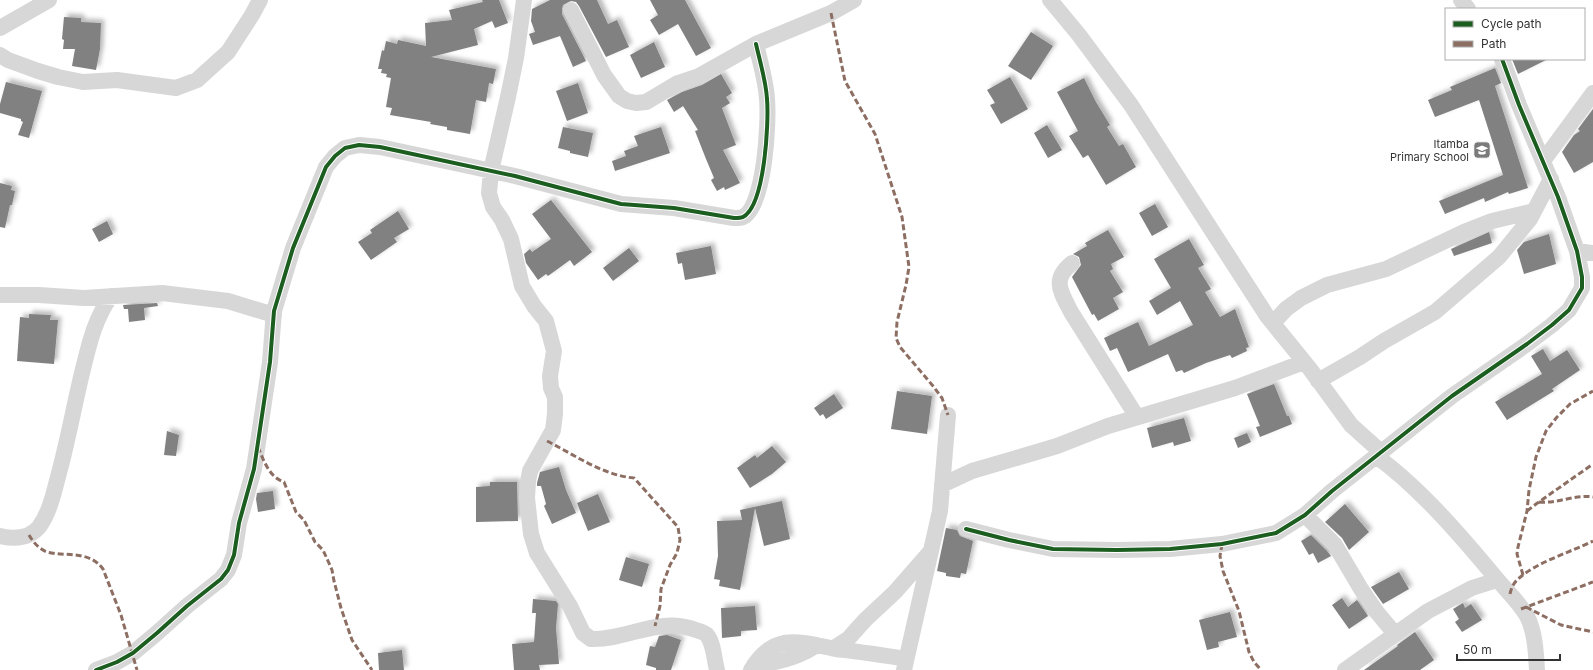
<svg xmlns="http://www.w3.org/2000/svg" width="1593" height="670" font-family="Inter,sans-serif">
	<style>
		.building { fill: #818181; filter: url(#shadow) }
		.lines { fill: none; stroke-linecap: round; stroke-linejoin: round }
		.minor { stroke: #d7d7d7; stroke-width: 16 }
		.quiet { stroke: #8d6e63; stroke-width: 3; stroke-dasharray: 6 3; stroke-linecap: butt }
		.cycleway-casing { stroke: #fff; stroke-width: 6 }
		.cycleway { stroke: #1b5e20; stroke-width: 4 }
		.labels { text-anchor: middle; stroke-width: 4; stroke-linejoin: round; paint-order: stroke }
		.poi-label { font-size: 11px; fill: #333; stroke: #fff; text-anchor: end }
	</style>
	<defs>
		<filter id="shadow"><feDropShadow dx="3.5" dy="-3.5" stdDeviation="2" flood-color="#0004"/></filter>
	</defs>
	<rect width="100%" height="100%" fill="#fff"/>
	<!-- building -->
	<path class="building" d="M 482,0 L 499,0 L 508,23 L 495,28 L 492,21 L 474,29 L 478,45 L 431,57 L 496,69 L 493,84 L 489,83 L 486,102 L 476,100 L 470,134 L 447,130 L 447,127 L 430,124 L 431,122 L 390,115 L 392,108 L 386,107 L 391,78 L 386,77 L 387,74 L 381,73 L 382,69 L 378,69 L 382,50 L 384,51 L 386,41 L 397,44 L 398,40 L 426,46 L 425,23 L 452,20 L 449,10 L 483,2 Z
		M 550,0 L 597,0 L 608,24 L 617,20 L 629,47 L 606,57 L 579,6 L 576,2 L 571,1 L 563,5 L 562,9 L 562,14 L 586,61 L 573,67 L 560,36 L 533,45 L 529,34 L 535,32 L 531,21 L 532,9 Z
		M 650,0 L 685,0 L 711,48 L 696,56 L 678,24 L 659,35 L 650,20 L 658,15 Z
		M 64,17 L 81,18 L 81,22 L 101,23 L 100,49 L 96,70 L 72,66 L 75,49 L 63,49 L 64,40 L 62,39 Z
		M 1031,32 L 1053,46 L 1031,80 L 1008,66 Z
		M 654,42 L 665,67 L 641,78 L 630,55 Z
		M 1512,59 L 1548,59 L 1518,74 Z
		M 1495,68 L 1501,83 L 1495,86 L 1528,188 L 1509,194 L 1508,192 L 1485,202 L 1484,198 L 1445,214 L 1439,201 L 1503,175 L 1479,100 L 1435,117 L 1428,100 L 1452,90 L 1450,87 Z
		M 721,74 L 732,93 L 726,97 L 730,103 L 722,108 L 736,145 L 723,150 L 740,183 L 725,190 L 724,187 L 717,191 L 711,180 L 714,178 L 706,159 L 695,131 L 698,130 L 683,106 L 674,112 L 667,100 L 682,92 L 702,85 Z
		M 1010,77 L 1028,109 L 1001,124 L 990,105 L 995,103 L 987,90 Z
		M 1084,78 L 1096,102 L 1110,125 L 1107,127 L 1119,146 L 1123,144 L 1136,167 L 1106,185 L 1088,155 L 1083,158 L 1069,136 L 1078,131 L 1057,92 Z
		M 6,82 L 42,91 L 29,138 L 18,135 L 23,122 L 21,121 L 21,119 L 0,113 L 0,104 Z
		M 578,83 L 588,113 L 567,121 L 556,91 Z
		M 1593,109 L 1593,162 L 1574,173 L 1562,152 L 1574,135 L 1580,131 L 1578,129 Z
		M 1047,125 L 1062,150 L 1048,158 L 1034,133 Z
		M 563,127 L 593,133 L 588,157 L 570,153 L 570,151 L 558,148 Z
		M 661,127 L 670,153 L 615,171 L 612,161 L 626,156 L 624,151 L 638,146 L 634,136 Z
		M 0,183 L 12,186 L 11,190 L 15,191 L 12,205 L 10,205 L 5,228 L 0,227 Z
		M 551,200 L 592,252 L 574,266 L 570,260 L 548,276 L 546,274 L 538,280 L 526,263 L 524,254 L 530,249 L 532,252 L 551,239 L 532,214 Z
		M 1155,204 L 1168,227 L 1152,236 L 1139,213 Z
		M 398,211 L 409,229 L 394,238 L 397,242 L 371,260 L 358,242 L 372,233 L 370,230 Z
		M 107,221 L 113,234 L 99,242 L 92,229 Z
		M 1108,230 L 1124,257 L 1111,264 L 1113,269 L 1110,271 L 1123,292 L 1113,298 L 1119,309 L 1098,321 L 1094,314 L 1092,315 L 1072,277 L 1081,265 L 1079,257 L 1073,254 L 1087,246 L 1085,243 Z
		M 1489,232 L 1492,243 L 1454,256 L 1451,249 Z
		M 1549,234 L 1556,264 L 1524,274 L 1517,250 L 1524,242 Z
		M 1189,239 L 1204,265 L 1198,268 L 1211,289 L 1205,292 L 1220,317 L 1235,309 L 1249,347 L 1246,348 L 1247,351 L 1232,358 L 1230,355 L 1206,363 L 1184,373 L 1182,370 L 1176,372 L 1168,354 L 1128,372 L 1117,348 L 1110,351 L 1104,338 L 1138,322 L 1149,346 L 1193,325 L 1180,301 L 1157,315 L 1149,301 L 1171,288 L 1154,259 Z
		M 711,246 L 716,274 L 685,280 L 682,263 L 678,264 L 676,253 Z
		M 629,248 L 639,261 L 613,281 L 603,268 Z
		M 157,303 L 158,306 L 144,308 L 145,320 L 129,322 L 128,309 L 124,309 L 123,305 Z
		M 29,314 L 51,315 L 50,320 L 58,320 L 54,364 L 17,361 L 20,317 L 29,318 Z
		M 1543,349 L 1550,361 L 1567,350 L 1580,370 L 1552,389 L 1554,391 L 1507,420 L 1495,402 L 1542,374 L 1531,356 Z
		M 1274,384 L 1287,416 L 1289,416 L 1292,424 L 1260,437 L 1256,427 L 1260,426 L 1247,394 Z
		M 897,391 L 932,396 L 927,434 L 891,429 Z
		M 834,394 L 843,408 L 826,419 L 823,414 L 820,416 L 814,408 Z
		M 1184,418 L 1191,441 L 1174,446 L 1173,442 L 1152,448 L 1147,428 Z
		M 167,431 L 179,435 L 176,456 L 164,455 Z
		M 1247,433 L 1251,442 L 1238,448 L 1234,438 Z
		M 772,446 L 786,462 L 772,474 L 750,488 L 737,468 L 755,455 L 757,458 Z
		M 559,467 L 566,490 L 576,513 L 552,524 L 544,506 L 546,504 L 541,486 L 537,486 L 537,483 L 540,472 Z
		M 490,482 L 517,482 L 518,521 L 476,522 L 476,487 L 490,486 Z
		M 273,491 L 275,509 L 258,512 L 256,499 L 257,493 Z
		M 598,494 L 610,522 L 588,531 L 577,503 Z
		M 782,501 L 790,539 L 764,546 L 755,508 L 740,590 L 719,586 L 720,580 L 714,579 L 718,556 L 717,521 L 742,520 L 740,510 Z
		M 1345,504 L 1369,532 L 1349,550 L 1342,538 L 1325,522 Z
		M 946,528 L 957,530 L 960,536 L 973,541 L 966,574 L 961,573 L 960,578 L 946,576 L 946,573 L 937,571 Z
		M 1311,535 L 1327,551 L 1331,556 L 1318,563 L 1313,553 L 1309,555 L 1301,541 Z
		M 626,557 L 649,564 L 642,587 L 619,580 Z
		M 1399,572 L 1409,589 L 1383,604 L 1371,587 Z
		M 1342,598 L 1348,607 L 1357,600 L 1368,616 L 1349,629 L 1332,605 Z
		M 533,599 L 556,601 L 558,604 L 556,628 L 559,664 L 539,665 L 540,670 L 514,670 L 512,644 L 534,642 L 536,613 L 532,613 Z
		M 1463,603 L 1465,608 L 1471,604 L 1482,620 L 1462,632 L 1455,622 L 1459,619 L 1453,609 Z
		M 755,606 L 757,630 L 741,631 L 741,636 L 722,638 L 721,608 Z
		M 1230,612 L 1237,637 L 1218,642 L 1219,647 L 1207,650 L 1199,620 Z
		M 1415,632 L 1434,660 L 1420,670 L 1364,670 L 1398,646 L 1397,645 Z
		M 667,635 L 681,640 L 671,670 L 656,670 L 656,668 L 646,665 L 650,646 L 655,647 L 659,636 Z
		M 402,650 L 404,670 L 379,670 L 378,653 Z"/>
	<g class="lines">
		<!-- minor -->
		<path class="minor" d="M 524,0 L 516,58 L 508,97 L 491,171 L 489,193 L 493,207 L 502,220 L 511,239 L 522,286 L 534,306 L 546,321 L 554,351 L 550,376 L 551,388 L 555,397 L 555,414 L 553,430 L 530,471 L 528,482 L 527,498 L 531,534 L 537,553 L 570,606 L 583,633 L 591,639 C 629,640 657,616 696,630 C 699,631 704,632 707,635 C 714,644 714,659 717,670
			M 1050,0 L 1079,35 L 1131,105 L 1267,316 L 1310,369 L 1351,425 L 1381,452
			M 1461,0 L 1468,9
			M 571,10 L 604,75 L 619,96 L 627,101 L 636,103 L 646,102 L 678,83 L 699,76 L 756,44 L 831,13 L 854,0
			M 0,28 L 49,0
			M 0,55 L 8,60 L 38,71 L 58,77 L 83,82 L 117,80 L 176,88 L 197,80 L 228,52 L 252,15 L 260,0
			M 1543,161 L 1593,93
			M 1577,251 L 1593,253
			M 1072,263 C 1051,280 1061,292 1071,312 L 1137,417
			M 0,295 L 39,295 L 84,298 L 162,293 L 228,301 L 274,315
			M 1273,323 L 1286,309 L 1301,298 L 1327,285 L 1386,269 L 1464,232 L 1492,221 L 1534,211
			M 1318,381 L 1360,357 L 1384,341 L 1435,312 L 1499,257 L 1530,219 L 1551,179
			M 1376,456 C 1420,488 1461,536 1496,578 C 1506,590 1519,602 1527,616 C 1535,632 1536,652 1537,670
			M 942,485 L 972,471 L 1057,446 L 1108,426 L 1235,388 L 1304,362
			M 1305,515 L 1335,545 L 1361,589 L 1376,611 L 1395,634
			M 966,529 L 1009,540 L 1053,549 L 1117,550 L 1170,549 L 1222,544 L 1276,533 L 1305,515 L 1332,491 L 1452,396 L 1527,344 L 1552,325 L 1569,310 L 1582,288 L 1582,277 L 1577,251 L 1558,197 L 1519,105 L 1502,59
			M 0,536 C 13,539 29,539 39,527 C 50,512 54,492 59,473 C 68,440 74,406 82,373 C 89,345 94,320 111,296
			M 834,648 L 848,639 L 865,620 L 895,592 L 930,552
			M 754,665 C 778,663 798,658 817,645
			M 96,670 L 117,662 L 133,653 L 157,633 L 187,606 L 221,579 L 228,570 L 234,555 L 239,523 L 254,469 L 270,362 L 274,311 L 293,248 L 326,167 L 335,156 L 345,148 L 359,145 L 380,147 L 515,176 L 621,204 L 674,208 L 734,218 C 736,218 741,218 743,217 C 765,206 769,121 767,99 C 766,81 760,62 756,44
			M 751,670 C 758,658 769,646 784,643 C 801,640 819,646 836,649 C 859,652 883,655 906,659
			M 904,670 L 940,511 L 948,415
			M 1345,670 L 1428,611 L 1472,588 L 1497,580"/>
		<!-- quiet -->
		<path class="quiet" d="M 831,13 L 845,81 L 875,134 L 902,217 L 909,267 L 906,285 L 897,322 L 896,338 L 900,347 L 933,386 L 942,398 L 948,415
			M 547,441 C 575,455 602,475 634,478 L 678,527 L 680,540 L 677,553 L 670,565 L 661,589 L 660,606 L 655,626
			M 258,447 C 264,461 269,477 284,482 L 296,512 L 304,520 L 315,542 L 323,550 L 328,561 L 332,570 L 334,581 L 341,608 L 352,640 L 372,670
			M 1539,502 C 1557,504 1575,494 1593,497
			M 1527,511 L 1536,504 L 1593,464
			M 29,535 C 33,542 39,549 47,552 C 67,557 89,550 103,569 L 121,615 L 137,670
			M 1222,544 L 1220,556 L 1223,571 L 1239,611 L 1249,652 L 1254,662 L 1261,670
			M 1523,575 L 1517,554 L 1518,547 L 1527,511 L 1529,490 L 1536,457 L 1546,431 L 1557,417 L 1570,404 L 1593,391
			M 1510,594 C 1511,589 1513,584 1517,580 C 1534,563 1571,552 1593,541
			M 1526,607 L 1561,625 L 1593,632
			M 1521,609 L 1593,582"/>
		<defs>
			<path id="cycleway" d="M 966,529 L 1009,540 L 1053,549 L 1117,550 L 1170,549 L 1222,544 L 1276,533 L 1305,515 L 1332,491 L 1452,396 L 1527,344 L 1552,325 L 1569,310 L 1582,288 L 1582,277 L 1577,251 L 1558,197 L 1519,105 L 1502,59
				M 96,670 L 117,662 L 133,653 L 157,633 L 187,606 L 221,579 L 228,570 L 234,555 L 239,523 L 254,469 L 270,362 L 274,311 L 293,248 L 326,167 L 335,156 L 345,148 L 359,145 L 380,147 L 515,176 L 621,204 L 674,208 L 734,218 C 736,218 741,218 743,217 C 765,206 769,121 767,99 C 766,81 760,62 756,44"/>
		</defs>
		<!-- cycleway casing -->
		<use href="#cycleway" class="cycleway-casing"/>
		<!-- cycleway -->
		<use href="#cycleway" class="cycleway"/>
	</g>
	<!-- icons -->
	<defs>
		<symbol id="school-square" viewBox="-11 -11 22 22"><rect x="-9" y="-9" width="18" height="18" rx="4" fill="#7a7a7a" stroke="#fff"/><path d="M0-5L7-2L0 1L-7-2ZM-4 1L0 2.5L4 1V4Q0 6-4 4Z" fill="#fff"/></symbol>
	</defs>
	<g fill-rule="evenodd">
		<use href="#school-square" x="1472" y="140" width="20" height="20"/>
	</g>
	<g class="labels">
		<!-- poi labels -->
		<g class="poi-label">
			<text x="1469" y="148">Itamba<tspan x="1469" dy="13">Primary School</tspan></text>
		</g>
	</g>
	<!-- legend -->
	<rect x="1445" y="8" width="140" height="52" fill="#ffffff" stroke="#adadad"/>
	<rect x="1453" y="21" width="20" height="6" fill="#1b5e20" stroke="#adadad"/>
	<text x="1481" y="28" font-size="12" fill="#333333">Cycle path</text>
	<rect x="1453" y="41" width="20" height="6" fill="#8d6e63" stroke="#adadad"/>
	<text x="1481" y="48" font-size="12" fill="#333333">Path</text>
	<!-- scale -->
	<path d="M1457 654v6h103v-6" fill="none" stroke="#333333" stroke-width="2"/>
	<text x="1463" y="654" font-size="12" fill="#333333" stroke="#ffffff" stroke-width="3" paint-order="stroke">50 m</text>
</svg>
